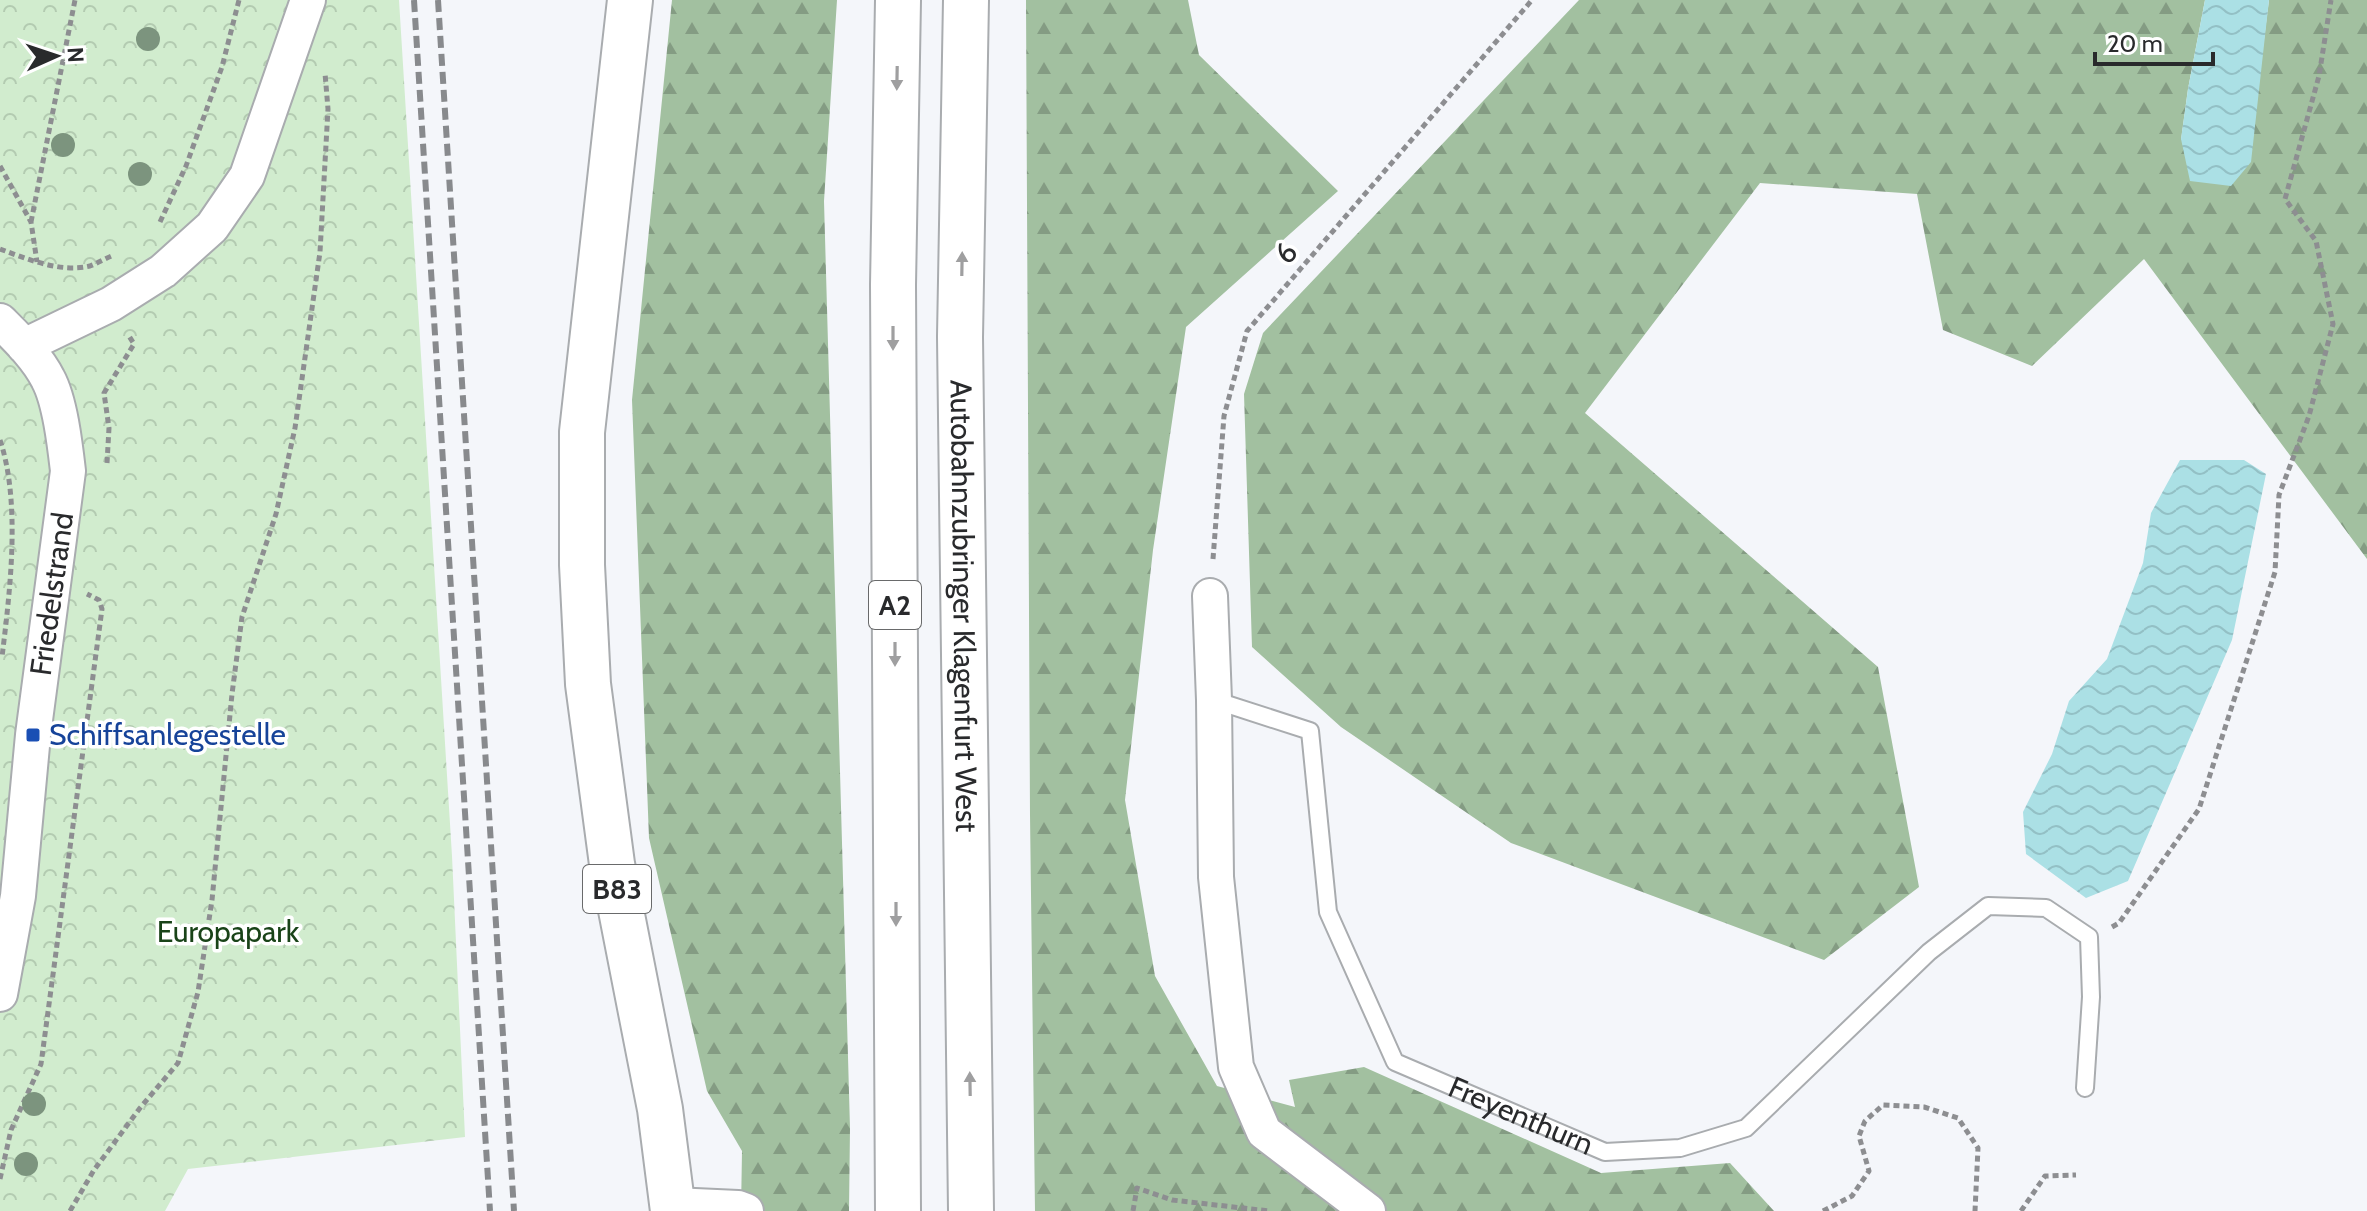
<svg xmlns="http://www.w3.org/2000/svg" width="2367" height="1211" font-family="Cabin,sans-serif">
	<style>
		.forest { fill: url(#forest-firs) }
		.park { fill: url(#park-crowns) }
		.water { fill: url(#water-waves) }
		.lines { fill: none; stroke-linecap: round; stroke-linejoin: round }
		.service-casing { stroke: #a9acaf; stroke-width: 20 }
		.minor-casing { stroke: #a9acaf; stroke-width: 38 }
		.primary-casing { stroke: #a9acaf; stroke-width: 48 }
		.motorway-casing { stroke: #a9acaf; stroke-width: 48 }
		.path { stroke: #8d8e91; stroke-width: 5; stroke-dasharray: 6 4; stroke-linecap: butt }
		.service { stroke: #fff; stroke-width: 16 }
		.minor { stroke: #fff; stroke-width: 34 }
		.primary { stroke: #fff; stroke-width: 44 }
		.motorway { stroke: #fff; stroke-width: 44 }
		.rail { stroke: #888a8d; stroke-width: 6; stroke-dasharray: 12 6; stroke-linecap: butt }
		.tree { fill: #7c947e }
		.oneway { fill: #9f9fa0 }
		.transit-dot { fill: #1a4fb4; stroke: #fff; stroke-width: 3 }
		.labels { text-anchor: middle; stroke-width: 7; stroke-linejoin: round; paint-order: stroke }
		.shield { fill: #fff; stroke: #696a6b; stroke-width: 2 }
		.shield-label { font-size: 28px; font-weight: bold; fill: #292a2c }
		.street-label { font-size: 30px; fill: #292a2c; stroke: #fff }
		.transit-label { font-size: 30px; fill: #164399; stroke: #fff; text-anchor: start }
		.park-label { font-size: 30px; fill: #194318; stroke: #fff }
	</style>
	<defs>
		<pattern id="forest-firs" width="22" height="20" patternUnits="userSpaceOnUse" patternTransform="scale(2)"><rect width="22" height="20" fill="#a2c0a0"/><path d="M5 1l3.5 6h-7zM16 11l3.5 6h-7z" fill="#849c83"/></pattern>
		<pattern id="park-crowns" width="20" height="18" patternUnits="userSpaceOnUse" patternTransform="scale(2)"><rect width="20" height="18" fill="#d1ecce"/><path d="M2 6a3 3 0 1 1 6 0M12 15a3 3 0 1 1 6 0" fill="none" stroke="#b3cbb1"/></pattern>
		<pattern id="water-waves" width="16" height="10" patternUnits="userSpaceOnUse" patternTransform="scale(2)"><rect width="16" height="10" fill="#abe0e5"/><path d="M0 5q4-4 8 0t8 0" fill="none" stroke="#93c0c5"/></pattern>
	</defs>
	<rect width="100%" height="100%" fill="#f4f6fa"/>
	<!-- forest -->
	<path class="forest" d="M 672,0 L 837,0 L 824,201 L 850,1128 L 849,1211 L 741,1211 L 742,1151 L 707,1091 L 649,838 L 632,400 Z
		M 1026,0 L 1188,0 L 1199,55 L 1338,191 L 1186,327 L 1153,550 L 1125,800 L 1155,976 L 1217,1086 L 1295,1107 L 1289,1080 L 1364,1067 L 1601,1173 L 1730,1163 L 1774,1211 L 1035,1211 L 1030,815 Z
		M 1579,0 L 2205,0 L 2188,89 L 2181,140 L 2262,55 L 2269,0 L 2367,0 L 2367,559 L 2144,259 L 2032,366 L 1943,330 L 1917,194 L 1760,183 L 1585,413 L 1878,667 L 1919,887 L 1824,960 L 1511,843 L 1341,727 L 1252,647 L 1244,394 L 1263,333 Z"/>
	<!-- park -->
	<path class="park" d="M 0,0 L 399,0 L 452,856 L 465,1137 L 188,1169 L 165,1211 L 0,1211 Z"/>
	<!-- water -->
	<path class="water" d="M 2205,0 L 2269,0 L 2251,162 L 2231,186 L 2190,181 L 2181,139 L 2188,89 Z
		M 2180,460 L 2244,460 L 2266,474 L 2232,640 L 2128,881 L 2086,898 L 2026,854 L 2023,812 L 2052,754 L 2069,701 L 2107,659 L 2143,563 L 2151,513 Z"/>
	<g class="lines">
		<defs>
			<g id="service">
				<path id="s1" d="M 1214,700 L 1310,731 L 1328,912 L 1395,1062 L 1605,1152 L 1680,1148 L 1746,1128 L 1929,952 L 1988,906 L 2046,908 L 2089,937 L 2091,997 L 2085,1088"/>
			</g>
			<path id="minor" d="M 0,321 C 17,338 37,357 48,379 C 60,401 65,445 68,471 L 33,735 L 18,896 L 0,994
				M 24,346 L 111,304 L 163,271 L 212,227 L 247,176 L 308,0
				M 1210,596 L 1214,700 L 1216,877 L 1236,1067 L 1264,1132 L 1368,1211
				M 673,1205 L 738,1208 L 746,1211"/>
			<path id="primary" d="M 630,0 L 582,432 L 582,565 L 588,684 L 612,864 L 660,1109 L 673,1211"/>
			<g id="motorway">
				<path d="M 898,0 L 893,285 L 898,1211"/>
				<path id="s2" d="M 966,0 L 960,337 L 971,1211"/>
			</g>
		</defs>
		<!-- service casing -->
		<use href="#service" class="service-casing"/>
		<!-- minor casing -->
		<use href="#minor" class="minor-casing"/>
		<!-- primary casing -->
		<use href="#primary" class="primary-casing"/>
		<!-- motorway casing -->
		<use href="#motorway" class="motorway-casing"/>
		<!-- path -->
		<path class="path" d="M 0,166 L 31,222 L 37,262
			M 31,222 L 75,0
			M 160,222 L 186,166 L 222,67 L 239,0
			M 0,249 C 27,259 60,273 90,266 C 98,263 106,258 114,255
			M 0,440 C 21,503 10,591 2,657
			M 107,463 L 109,428 L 104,393 L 134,344 L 129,336
			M 1213,559 L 1224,416 L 1247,331 L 1532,0
			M 2112,927 L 2119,923 L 2199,809 L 2275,572 L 2279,495 L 2309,416 L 2333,324 L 2316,241 L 2285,199 L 2319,76 L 2331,0
			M 0,1179 L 11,1130 L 41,1064 L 102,609 L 99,600 L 87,594
			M 70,1211 L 94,1170 L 140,1108 L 178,1063 L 198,992 L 212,900 L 232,694 L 242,617 L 276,514 L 295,428 L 320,252 L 328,109 L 325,73
			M 1133,1211 L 1137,1188 L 1172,1200 L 1269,1211
			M 1823,1211 L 1852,1196 L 1869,1171 L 1859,1136 L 1865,1121 L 1883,1105 L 1924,1107 L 1958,1118 L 1978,1148 L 1975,1211
			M 2021,1211 L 2045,1176 L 2076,1175"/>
		<!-- service -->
		<use href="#service" class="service"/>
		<!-- minor -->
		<use href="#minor" class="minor"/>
		<!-- primary -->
		<use href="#primary" class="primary"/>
		<!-- motorway -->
		<use href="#motorway" class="motorway"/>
		<!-- rail -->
		<path class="rail" d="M 414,0 L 490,1211
			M 438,0 L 514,1211"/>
	</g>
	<!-- trees -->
	<g class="tree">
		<circle cx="148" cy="39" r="12"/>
		<circle cx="63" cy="145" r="12"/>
		<circle cx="140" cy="174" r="12"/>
		<circle cx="34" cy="1104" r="12"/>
		<circle cx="26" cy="1164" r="12"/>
	</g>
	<!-- one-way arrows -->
	<defs><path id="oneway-solid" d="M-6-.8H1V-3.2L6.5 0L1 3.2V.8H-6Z" transform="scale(2)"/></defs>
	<g class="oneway">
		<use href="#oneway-solid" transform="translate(897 78) rotate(91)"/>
		<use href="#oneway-solid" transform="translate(962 264) rotate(-89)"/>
		<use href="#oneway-solid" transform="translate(893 338) rotate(90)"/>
		<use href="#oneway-solid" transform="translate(895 654) rotate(90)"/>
		<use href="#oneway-solid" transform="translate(896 914) rotate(90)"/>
		<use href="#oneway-solid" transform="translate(970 1084) rotate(-91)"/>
	</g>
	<!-- markers -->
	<rect class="transit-dot" x="25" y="727" width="16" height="16" rx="4"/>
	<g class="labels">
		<!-- shield labels -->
		<g class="shield">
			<rect x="869" y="581" width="52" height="48" rx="6"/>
			<rect x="583" y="865" width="68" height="48" rx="6"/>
		</g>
		<g class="shield-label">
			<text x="895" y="615">A2</text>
			<text x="617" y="899">B83</text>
		</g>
		<!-- street labels -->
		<g class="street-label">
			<text transform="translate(1286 253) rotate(-49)" y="10">6</text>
			<text transform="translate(52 594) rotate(-82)" y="10">Friedelstrand</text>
			<text dy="10" stroke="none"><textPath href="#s2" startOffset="606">Autobahnzubringer Klagenfurt West</textPath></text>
			<text dy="10" stroke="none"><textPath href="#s1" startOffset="584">Freyenthurn</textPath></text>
		</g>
		<!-- transit labels -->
		<g class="transit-label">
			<text x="49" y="745">Schiffsanlegestelle</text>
		</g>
		<!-- park labels -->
		<g class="park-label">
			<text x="228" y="942">Europapark</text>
		</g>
	</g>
	<!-- north arrow -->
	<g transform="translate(56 56) rotate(87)" stroke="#ffffff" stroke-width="6" paint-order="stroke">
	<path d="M0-6L14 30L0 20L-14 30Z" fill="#292a2c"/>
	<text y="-12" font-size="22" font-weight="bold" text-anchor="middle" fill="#292a2c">N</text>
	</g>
	<!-- scale -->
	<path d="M2095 52v12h118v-12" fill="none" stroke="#292a2c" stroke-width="4"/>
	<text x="2107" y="52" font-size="24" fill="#292a2c" stroke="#ffffff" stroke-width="6" paint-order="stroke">20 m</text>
</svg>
